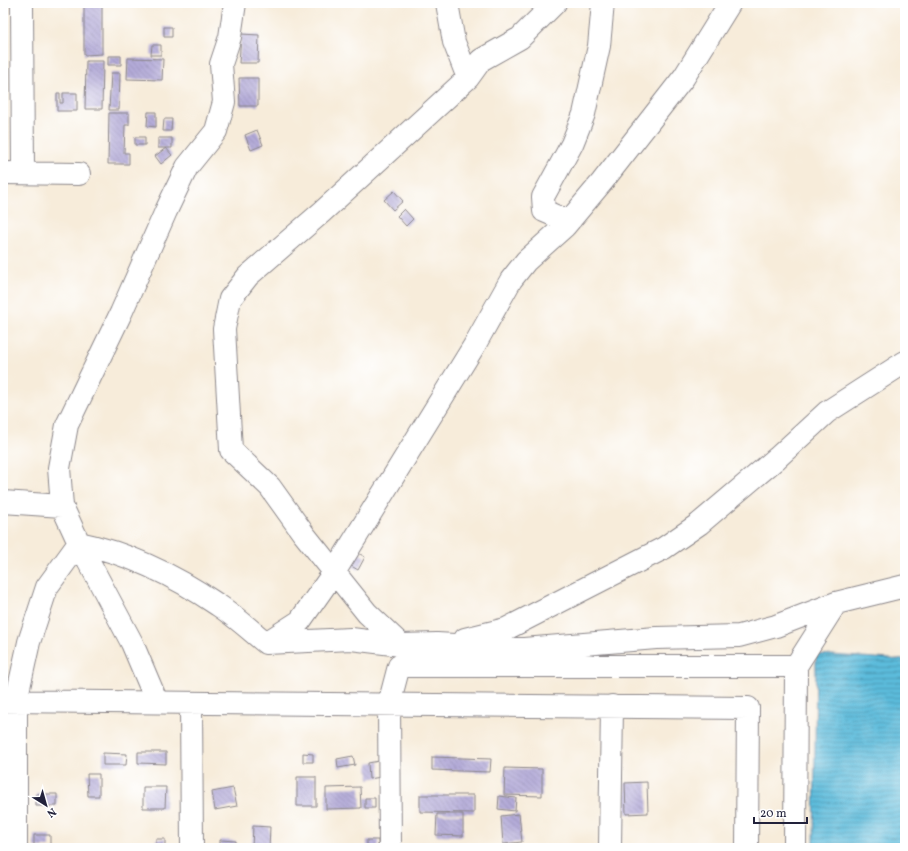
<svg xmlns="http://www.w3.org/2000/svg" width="908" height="851" font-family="Vollkorn,serif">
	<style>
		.water { fill: url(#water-rules); stroke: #3f6e8b }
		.building { fill: url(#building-back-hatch) }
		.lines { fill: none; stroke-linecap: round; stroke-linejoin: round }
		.minor-casing { stroke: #8c878a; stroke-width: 24 }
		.minor { stroke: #fff; stroke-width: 22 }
	</style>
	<defs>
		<pattern id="water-rules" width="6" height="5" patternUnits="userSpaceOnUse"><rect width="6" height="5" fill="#5cbbdb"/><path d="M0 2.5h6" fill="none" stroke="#4c98b3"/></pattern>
		<pattern id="building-back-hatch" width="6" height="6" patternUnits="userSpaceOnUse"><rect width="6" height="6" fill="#b4abd8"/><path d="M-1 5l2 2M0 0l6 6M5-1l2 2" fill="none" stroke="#928bb0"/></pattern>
	</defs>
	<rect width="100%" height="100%" fill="#fff"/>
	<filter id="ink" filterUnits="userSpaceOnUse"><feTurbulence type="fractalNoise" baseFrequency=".025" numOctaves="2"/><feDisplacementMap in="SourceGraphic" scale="8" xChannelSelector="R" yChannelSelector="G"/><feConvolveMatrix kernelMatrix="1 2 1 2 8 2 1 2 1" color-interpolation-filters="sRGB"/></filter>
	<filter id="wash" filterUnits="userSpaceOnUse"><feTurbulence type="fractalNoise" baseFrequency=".012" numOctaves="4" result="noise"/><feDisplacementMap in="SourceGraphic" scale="16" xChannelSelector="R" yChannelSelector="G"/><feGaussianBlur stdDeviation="0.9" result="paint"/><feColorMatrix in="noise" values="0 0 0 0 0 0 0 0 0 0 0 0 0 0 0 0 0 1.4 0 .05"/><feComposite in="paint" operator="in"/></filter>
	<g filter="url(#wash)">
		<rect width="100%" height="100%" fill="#f7ecda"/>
		<!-- water -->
		<path class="water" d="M 816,654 L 905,660 L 905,848 L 814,848 Z"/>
		<g id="blocks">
			<!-- building -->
			<path class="building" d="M 84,3 L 102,3 L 102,54 L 84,55 Z
				M 164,27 L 172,27 L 172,37 L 164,37 Z
				M 241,34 L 259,35 L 258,63 L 239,63 Z
				M 152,45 L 161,45 L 161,55 L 151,55 Z
				M 108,56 L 121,56 L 121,65 L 108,65 Z
				M 128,58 L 163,59 L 162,80 L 127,79 Z
				M 86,61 L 103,61 L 102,109 L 85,109 Z
				M 111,73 L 120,73 L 119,110 L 109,110 Z
				M 239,78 L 258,78 L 258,106 L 240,106 Z
				M 57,93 L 60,93 L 60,103 L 63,103 L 63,93 L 77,93 L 77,111 L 57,111 Z
				M 148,112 L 156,112 L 156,127 L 147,126 Z
				M 109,113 L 129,113 L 129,125 L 125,125 L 124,153 L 129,153 L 129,164 L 108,164 Z
				M 164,119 L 172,119 L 171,131 L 163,131 Z
				M 257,130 L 263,145 L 251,150 L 245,135 Z
				M 135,137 L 145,137 L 145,145 L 135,145 Z
				M 158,138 L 172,138 L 172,148 L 158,148 Z
				M 166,148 L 172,155 L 161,164 L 155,156 Z
				M 394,191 L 403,201 L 393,210 L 384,200 Z
				M 404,209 L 413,219 L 406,226 L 397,216 Z
				M 355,551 L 365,557 L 358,570 L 348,564 Z
				M 138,752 L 166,752 L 166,764 L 138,763 Z
				M 103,753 L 127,754 L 126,765 L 103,765 Z
				M 303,753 L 313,754 L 313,762 L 303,762 Z
				M 353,756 L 355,765 L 338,768 L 337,759 Z
				M 432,757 L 491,759 L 490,772 L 432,770 Z
				M 379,761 L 381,777 L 369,779 L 368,763 Z
				M 505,768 L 542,769 L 542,796 L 504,795 Z
				M 87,774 L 99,774 L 99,796 L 88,796 Z
				M 297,777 L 316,777 L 316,806 L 297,806 Z
				M 647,782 L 648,813 L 626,814 L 625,783 Z
				M 143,787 L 166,787 L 165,808 L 143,808 Z
				M 360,787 L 361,808 L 326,809 L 326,788 Z
				M 233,788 L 237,806 L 215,810 L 212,792 Z
				M 36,794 L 57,794 L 57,806 L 36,806 Z
				M 420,795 L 474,795 L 474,813 L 420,812 Z
				M 499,796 L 516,798 L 515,811 L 498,809 Z
				M 365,798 L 375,798 L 375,808 L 365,808 Z
				M 437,814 L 463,814 L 463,836 L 436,835 Z
				M 519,814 L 522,842 L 503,844 L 501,816 Z
				M 253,826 L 270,827 L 269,848 L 252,848 Z
				M 34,835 L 50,835 L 50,847 L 34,847 Z
				M 156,839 L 165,839 L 165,848 L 156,848 Z
				M 220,840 L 236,841 L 235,848 L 220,848 Z
				M 367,840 L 378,840 L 378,848 L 367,848 Z"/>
		</g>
	</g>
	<g filter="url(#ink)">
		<use href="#blocks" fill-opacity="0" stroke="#8c878a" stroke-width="1"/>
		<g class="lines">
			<defs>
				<path id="minor" d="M 22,3 L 23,173
					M 447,3 L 454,42 L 468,78
					M 3,173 L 79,174
					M 571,219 L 558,217 L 544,211 L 543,197 L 572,144 L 584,114 L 599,46 L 603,3
					M 3,502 L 62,506
					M 79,543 C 128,553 177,577 218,605 C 235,616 250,630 266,643 L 351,639 L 401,645 L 437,644 L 524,649 L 656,638 L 739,636 L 776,626 L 836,603
					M 465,639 L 506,629 L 664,548 L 699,524 L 777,458 L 827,412 L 905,362
					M 266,643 L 300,621 L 335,571 L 474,346 L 511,280 L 526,261 L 565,226 L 602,182 L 684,77 L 730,3
					M 401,645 L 367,613 L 303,533 L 270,487 L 231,450 L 224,329 L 230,299 L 248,276 L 322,212 L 394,146 L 468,78 L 481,60 L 520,38 L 555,3
					M 3,701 L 748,708 L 747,848
					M 157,702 L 132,643 L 79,543 L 62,506 L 59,468 L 67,425 L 121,313 L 166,211 L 187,167 L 216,131 L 224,102 L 221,64 L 230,37 L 235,3
					M 191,703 L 192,848
					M 16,848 L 16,701 L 29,642 L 47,587 L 79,543
					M 390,848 L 389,704 L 399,666 L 796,666 L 836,603 L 905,586
					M 610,848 L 612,706
					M 795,848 L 796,666"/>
			</defs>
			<!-- minor casing -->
			<use href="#minor" class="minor-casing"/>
			<!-- minor -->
			<use href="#minor" class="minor"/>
		</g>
	</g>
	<!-- margin -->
	<rect width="908" height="851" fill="none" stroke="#fff" stroke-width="16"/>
	<!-- north arrow -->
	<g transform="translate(46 805) rotate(143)" stroke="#ffffff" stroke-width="3" paint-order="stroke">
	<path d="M0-3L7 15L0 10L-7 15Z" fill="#22223b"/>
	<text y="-6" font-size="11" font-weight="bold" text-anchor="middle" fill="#22223b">N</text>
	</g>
	<!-- scale -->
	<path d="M754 817v6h53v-6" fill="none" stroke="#22223b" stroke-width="2"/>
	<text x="760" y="817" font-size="12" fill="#22223b" stroke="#ffffff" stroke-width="3" paint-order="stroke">20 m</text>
</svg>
